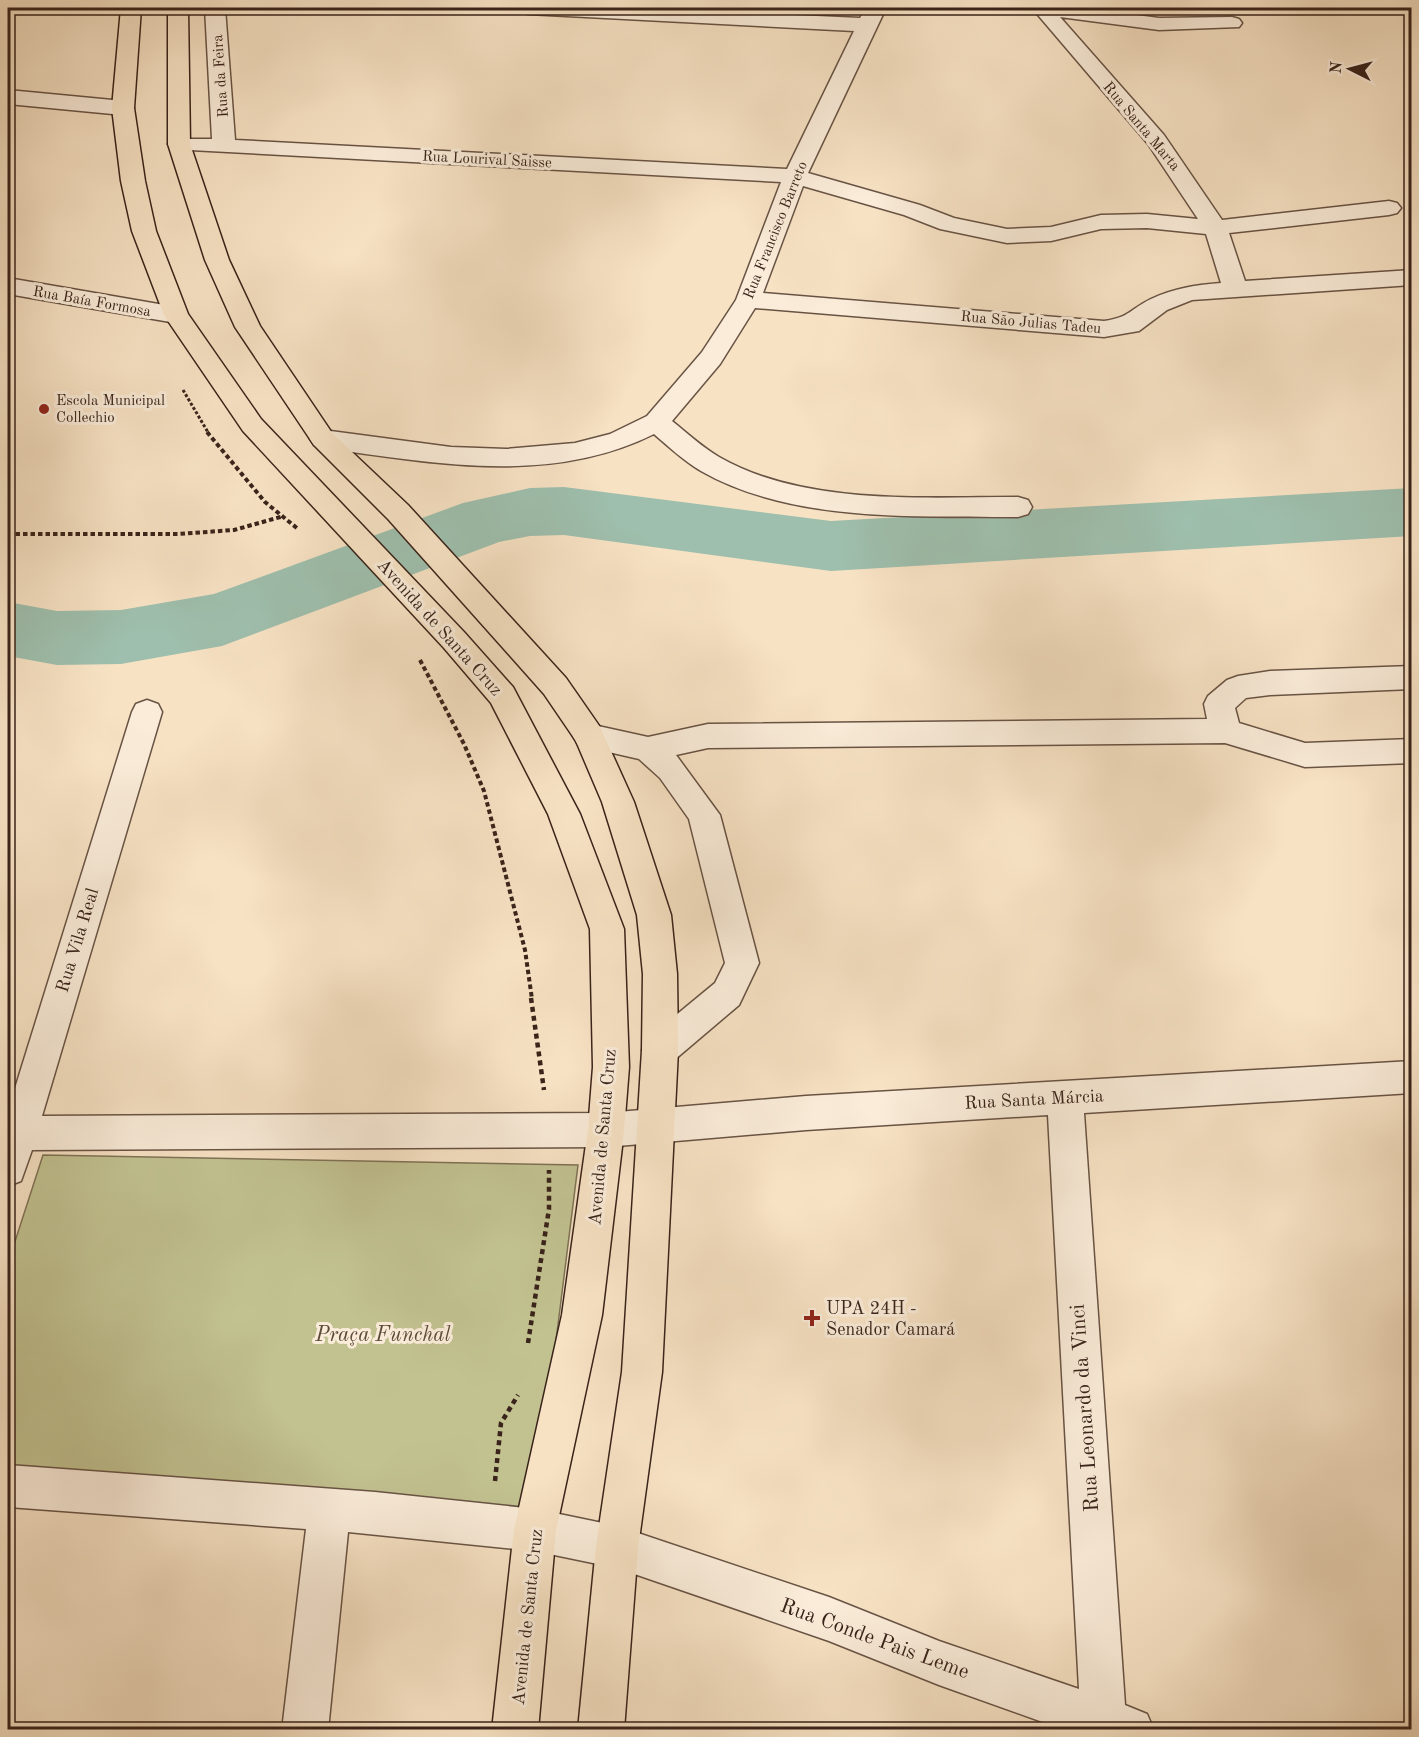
<svg xmlns="http://www.w3.org/2000/svg" width="1419" height="1737" font-family="'Old Standard TT',serif">
	<style>
		.green { fill: #c2c291; stroke: #7e7256; stroke-width: 1.5 }
		.lines { fill: none; stroke-linecap: round; stroke-linejoin: round }
		.river { fill: #9ebfad; fill-rule: evenodd }
		.minor-casing { stroke: #685344; stroke-width: 3 }
		.major-casing { stroke: #39231a; stroke-width: 3 }
		.path-far2 { stroke: #39231a; stroke-width: 3; stroke-dasharray: 3 2; stroke-linecap: butt }
		.path-far1 { stroke: #39231a; stroke-width: 4; stroke-dasharray: 4.5 3; stroke-linecap: butt }
		.path { stroke: #39231a; stroke-width: 4.5; stroke-dasharray: 5 4; stroke-linecap: butt }
		.minor { fill: #faecd9; fill-rule: evenodd }
		.major { fill: #f7e2c4; fill-rule: evenodd }
		.poi-dot { fill: #8f2418; stroke: #faecd9; stroke-width: 2 }
		.labels { text-anchor: middle; stroke-width: 6; stroke-linejoin: round; paint-order: stroke }
		.far-street-label { font-size: 15px; fill: #39231a; stroke: #faecd9 }
		.far-poi-label { font-size: 15px; fill: #39231a; stroke: #faecd9; text-anchor: start }
		.street-label { font-size: 18px; fill: #39231a; stroke: #faecd9 }
		.poi-label { font-size: 18px; fill: #39231a; stroke: #faecd9; text-anchor: start }
		.near-park-label { font-size: 21px; font-style: italic; fill: #5b4b38; stroke: #faecd9 }
		.near-street-label { font-size: 21px; fill: #39231a; stroke: #faecd9 }
	</style>
	<rect width="100%" height="100%" fill="#f7e2c4"/>
	<filter id="stains"><feTurbulence type="fractalNoise" baseFrequency=".00333" numOctaves="4"/><feColorMatrix values="0 0 0 0 .2 0 0 0 0 .09 0 0 0 0 .02 0 0 0 .5 -.17"/></filter>
	<radialGradient id="worn" r=".72"><stop offset=".6" stop-color="#630" stop-opacity="0"/><stop offset="1" stop-color="#630" stop-opacity=".3"/></radialGradient>
	<!-- green -->
	<path class="green" d="M 43,1155 L 578,1165 L 533,1524 L 8,1466 L 8,1263 Z"/>
	<g class="lines">
		<!-- river -->
		<path class="river" d="M 564,487 L 831,521 L 1412,488 L 1412,536 L 831,571 L 564,535 L 530,536 L 499,542 L 222,646 L 121,664 L 57,665 L 8,656 L 8,602 L 57,611 L 121,610 L 214,594 L 463,503 L 530,488 Z"/>
		<defs>
			<path id="minor" d="M 205,8 L 225,8 L 235,140 L 787,169 L 854,31 L 528,14 L 521,12 L 518,8 L 642,8 L 860,18 L 866,8 L 886,8 L 808,173 L 920,205 L 954,218 L 1007,229 L 1051,227 L 1101,215 L 1147,214 L 1198,219 L 1148,144 L 1032,8 L 1084,8 L 1159,18 L 1232,17 L 1239,19 L 1242,23 L 1239,27 L 1159,30 L 1060,17 L 1164,135 L 1222,220 L 1389,201 L 1397,203 L 1401,208 L 1397,213 L 1389,215 L 1229,233 L 1245,281 L 1412,270 L 1412,285 L 1192,300 L 1167,310 L 1139,331 L 1104,337 L 755,308 L 720,364 L 672,421 C 687,433 702,447 719,457 C 804,506 923,497 1018,497 L 1028,500 L 1032,507 L 1028,514 L 1018,517 C 916,516 792,523 701,471 C 684,461 669,447 654,434 C 550,486 433,463 323,448 L 314,445 L 310,439 L 314,433 L 323,430 L 451,447 L 506,449 L 575,443 L 610,434 L 647,416 L 702,352 L 736,300 L 781,182 L 171,149 L 168,144 L 171,139 L 212,139 ZM 803,186 L 904,215 L 940,229 L 1007,243 L 1051,241 L 1101,229 L 1147,228 L 1206,234 L 1221,283 C 1196,285 1174,288 1151,299 C 1130,309 1131,317 1104,321 L 763,293 Z
				M 8,90 L 123,101 L 131,103 L 134,108 L 131,113 L 123,115 L 8,104 Z
				M 8,278 L 176,307 L 185,309 L 188,315 L 185,321 L 176,323 L 8,294 Z
				M 1412,666 L 1412,689 L 1270,695 L 1246,698 L 1235,708 L 1239,723 L 1305,743 L 1412,739 L 1412,763 L 1305,767 L 1225,743 L 708,748 L 676,755 L 720,815 L 759,963 L 739,1005 L 673,1061 L 660,1066 L 647,1061 L 642,1050 L 647,1039 L 715,983 L 725,963 L 689,819 L 660,778 L 639,759 L 578,745 L 573,736 L 578,727 L 589,724 L 648,737 L 708,724 L 1207,719 L 1204,704 L 1208,696 L 1227,680 L 1238,676 L 1270,671 Z
				M 147,700 L 158,704 L 162,712 L 42,1116 L 606,1113 L 806,1096 L 1412,1061 L 1412,1093 L 1084,1113 L 1125,1705 L 1147,1714 L 1154,1730 L 1065,1730 L 939,1685 L 829,1641 L 617,1568 L 535,1551 L 348,1532 L 328,1730 L 282,1730 L 306,1529 L 8,1507 L 8,1465 L 375,1492 L 535,1509 L 617,1526 L 829,1597 L 939,1641 L 1079,1689 L 1048,1115 L 806,1130 L 606,1147 L 32,1150 L 21,1181 L 8,1186 L 8,1111 L 132,712 L 136,704 Z"/>
			<path id="major" d="M 121,8 L 141,8 L 134,108 L 145,181 L 156,231 L 188,314 L 261,419 L 464,632 L 513,687 L 580,814 L 624,929 L 629,1067 L 624,1130 L 602,1315 L 556,1530 L 538,1730 L 492,1730 L 514,1530 L 562,1315 L 588,1130 L 593,1067 L 590,929 L 548,814 L 491,703 L 444,648 L 243,431 L 164,315 L 132,231 L 121,181 L 112,108 Z
				M 168,8 L 188,8 L 190,144 L 229,260 L 260,326 L 332,433 L 408,505 L 566,678 L 600,727 L 634,802 L 671,915 L 677,974 L 678,1050 L 662,1372 L 638,1547 L 624,1730 L 578,1730 L 596,1547 L 622,1372 L 642,1050 L 643,974 L 637,915 L 602,802 L 576,741 L 544,694 L 388,519 L 314,445 L 235,327 L 205,260 L 168,144 Z"/>
		</defs>
		<!-- minor casing -->
		<use href="#minor" class="minor-casing"/>
		<!-- major casing -->
		<use href="#major" class="major-casing"/>
		<!-- path-far2 -->
		<path class="path-far2" d="M 183,390 L 209,434"/>
		<!-- path-far1 -->
		<path class="path-far1" d="M 207,432 L 265,502 L 298,529
			M 8,534 L 178,534 L 234,530 L 284,516
			M 420,660 L 464,744 L 484,791 L 525,950 L 532,999"/>
		<!-- path -->
		<path class="path" d="M 531,998 L 544,1090
			M 528,1343 L 549,1209 L 549,1170
			M 495,1481 L 501,1423 L 518,1395"/>
		<!-- minor -->
		<use href="#minor" class="minor"/>
		<!-- major -->
		<use href="#major" class="major"/>
	</g>
	<!-- markers -->
	<g class="poi-dot">
		<circle cx="44" cy="409" r="6"/>
		<path d="M809 1309h6v6h6v6h-6v6h-6v-6h-6v-6h6z"/>
	</g>
	<g class="labels">
		<!-- far-street labels -->
		<g class="far-street-label">
			<text transform="translate(220 76) rotate(-94)" y="5">Rua da Feira</text>
			<text transform="translate(1142 126) rotate(50)" y="5">Rua Santa Marta</text>
			<text transform="translate(487 159) rotate(3)" y="5">Rua Lourival Saisse</text>
			<text transform="translate(775 230) rotate(-68)" y="5">Rua Francisco Barreto</text>
			<text transform="translate(92 301) rotate(10)" y="5">Rua Baía Formosa</text>
			<text transform="translate(1031 322) rotate(5)" y="5">Rua São Julias Tadeu</text>
		</g>
		<!-- far-poi labels -->
		<g class="far-poi-label">
			<text x="56" y="405">Escola Municipal<tspan x="56" dy="17">Collechio</tspan></text>
		</g>
		<!-- street labels -->
		<g class="street-label">
			<text transform="translate(440 627) rotate(48)" y="6">Avenida de Santa Cruz</text>
			<text transform="translate(77 940) rotate(-73)" y="6">Rua Vila Real</text>
			<text transform="translate(1034 1099) rotate(-3)" y="6">Rua Santa Márcia</text>
			<text transform="translate(602 1137) rotate(-85)" y="6">Avenida de Santa Cruz</text>
			<text transform="translate(527 1617) rotate(-84)" y="6">Avenida de Santa Cruz</text>
		</g>
		<!-- poi labels -->
		<g class="poi-label">
			<text x="826" y="1314">UPA 24H -<tspan x="826" dy="21">Senador Camará</tspan></text>
		</g>
		<!-- near-park labels -->
		<g class="near-park-label">
			<text x="383" y="1341">Praça Funchal</text>
		</g>
		<!-- near-street labels -->
		<g class="near-street-label">
			<text transform="translate(1084 1408) rotate(-94)" y="7">Rua Leonardo da Vinci</text>
			<text transform="translate(875 1638) rotate(20)" y="7">Rua Conde Pais Leme</text>
		</g>
	</g>
	<!-- margin -->
	<rect width="1419" height="1737" fill="none" stroke="#f7e2c4" stroke-width="30"/>
	<rect x="9" y="9" width="1401" height="1719" fill="none" stroke="#39231a" stroke-width="3"/>
	<rect x="15" y="15" width="1389" height="1707" fill="none" stroke="#39231a" stroke-width="1.5"/>
	<!-- north arrow -->
	<g transform="translate(1350 69) rotate(276)" stroke="#faecd9" stroke-width="4.5" paint-order="stroke">
	<path d="M0-4.5L10 22L0 15L-10 22Z" fill="#39231a"/>
	<text y="-9" font-size="16" font-weight="bold" text-anchor="middle" fill="#39231a">N</text>
	</g>
	<rect width="100%" height="100%" filter="url(#stains)"/>
	<rect width="100%" height="100%" fill="url(#worn)"/>
</svg>
